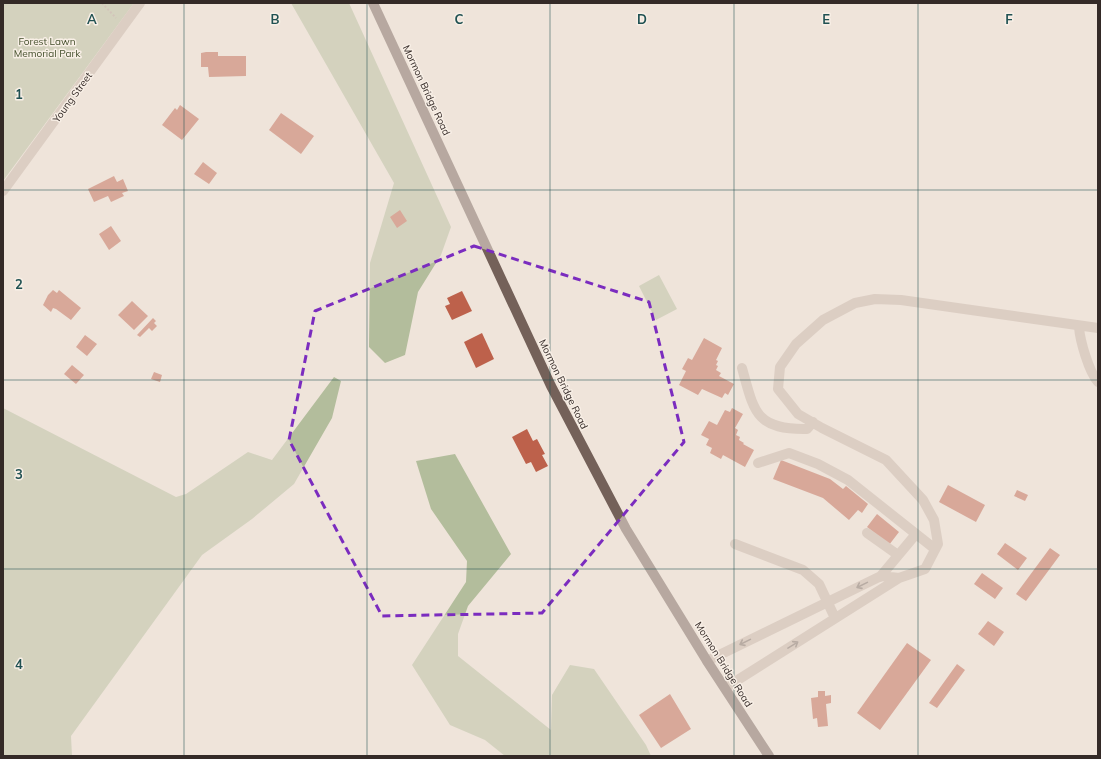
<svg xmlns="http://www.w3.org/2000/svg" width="1101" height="759" font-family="Mulish,sans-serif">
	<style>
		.green { fill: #b3bd9c }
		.building { fill: #bd614b }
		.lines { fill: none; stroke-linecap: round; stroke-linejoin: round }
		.path { stroke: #b29e92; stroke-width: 2; stroke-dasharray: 2 2; stroke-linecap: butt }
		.minor { stroke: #c6b4a7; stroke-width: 10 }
		.major { stroke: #746159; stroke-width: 10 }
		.oneway { stroke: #766861 }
		.marked { fill: none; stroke: #7b2cbf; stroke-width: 3; stroke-dasharray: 8 5; stroke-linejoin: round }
		.grid { fill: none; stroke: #205152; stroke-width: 1; stroke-opacity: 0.55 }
		.labels { text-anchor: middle; stroke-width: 3; stroke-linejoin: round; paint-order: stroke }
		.park-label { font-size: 10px; fill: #45502d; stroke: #f8efe6 }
		.street-label { font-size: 10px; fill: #342a27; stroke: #f8efe6 }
		.grid-label { font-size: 13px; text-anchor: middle; font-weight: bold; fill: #205152; stroke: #f8efe6; stroke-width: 3; stroke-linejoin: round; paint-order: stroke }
	</style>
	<rect width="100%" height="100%" fill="#efe4da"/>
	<!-- green -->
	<path class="green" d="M 3,3 L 134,3 L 3,181 Z
		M 291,3 L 349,3 L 451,227 L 441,255 L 418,292 L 405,355 L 385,363 L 369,347 L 370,263 L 394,183 Z
		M 659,275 L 677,309 L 656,320 L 639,286 Z
		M 334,377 L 341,381 L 332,418 L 294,484 L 252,519 L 202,555 L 71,736 L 72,756 L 3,756 L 3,408 L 176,497 L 186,494 L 248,452 L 272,460 Z
		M 455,454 L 511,554 L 468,606 L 458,634 L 458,656 L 551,730 L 552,695 L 570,665 L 594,669 L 646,745 L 651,756 L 505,756 L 485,740 L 450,725 L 412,665 L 466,582 L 467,561 L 431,509 L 416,461 Z"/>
	<!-- building -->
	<path class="building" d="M 206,52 L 218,52 L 218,56 L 246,56 L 246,76 L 209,77 L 208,67 L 201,67 L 201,53 Z
		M 180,105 L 199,119 L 182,140 L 162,125 L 175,108 L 177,110 Z
		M 281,113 L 314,136 L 301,154 L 269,130 Z
		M 203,162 L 217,173 L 209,184 L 194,174 Z
		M 114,176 L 117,182 L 123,179 L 128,191 L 122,193 L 124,196 L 111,202 L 108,196 L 94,202 L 88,189 Z
		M 400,210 L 407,221 L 397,228 L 390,217 Z
		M 111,226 L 121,241 L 109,250 L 99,234 Z
		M 53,290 L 57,293 L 59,290 L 81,308 L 71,320 L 56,309 L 53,308 L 51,312 L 43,305 L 48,295 Z
		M 462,291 L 472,311 L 452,320 L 445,306 L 450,304 L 447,298 Z
		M 132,301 L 148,316 L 134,330 L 118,315 Z
		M 153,318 L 156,321 L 154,323 L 157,326 L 152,331 L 149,328 L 140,337 L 137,335 Z
		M 482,333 L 494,359 L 476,368 L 464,342 Z
		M 85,335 L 97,344 L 87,356 L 76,347 Z
		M 704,338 L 722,348 L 716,360 L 718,361 L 716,365 L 718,366 L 716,370 L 721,373 L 719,376 L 734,384 L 728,395 L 725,393 L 722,398 L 702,389 L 698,395 L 679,385 L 686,371 L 682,369 L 688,358 L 692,360 Z
		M 72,365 L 84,375 L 76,384 L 64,374 Z
		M 154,372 L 162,375 L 160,382 L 151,379 Z
		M 732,408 L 743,414 L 735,428 L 738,430 L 736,435 L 740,437 L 739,440 L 744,443 L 743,444 L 754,450 L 745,467 L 723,455 L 721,459 L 710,453 L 712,448 L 706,445 L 709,439 L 701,435 L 709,421 L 717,425 L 725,410 L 730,412 Z
		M 527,429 L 533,441 L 537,439 L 545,454 L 542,455 L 548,466 L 536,472 L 531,462 L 526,464 L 512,437 Z
		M 781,460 L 830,479 L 843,489 L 846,486 L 868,504 L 862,513 L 858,510 L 849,520 L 823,498 L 773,479 Z
		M 948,485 L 985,505 L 976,522 L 939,502 Z
		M 1017,490 L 1028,495 L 1025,501 L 1014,496 Z
		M 877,514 L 899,532 L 889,545 L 867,527 Z
		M 1005,543 L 1027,558 L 1018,570 L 997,554 Z
		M 1050,548 L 1060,555 L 1026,601 L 1016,594 Z
		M 982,573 L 1003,588 L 995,599 L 974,584 Z
		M 988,621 L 1004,632 L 994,646 L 978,634 Z
		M 907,643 L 931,660 L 880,730 L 857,713 Z
		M 957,664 L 965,670 L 937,708 L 929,703 Z
		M 818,691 L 825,691 L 825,696 L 831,695 L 831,703 L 826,704 L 828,726 L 818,727 L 817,718 L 813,719 L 811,698 L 818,697 Z
		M 670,694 L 691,729 L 661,748 L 639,715 Z"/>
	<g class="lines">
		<!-- path -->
		<path class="path" d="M 102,3 L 116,18"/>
		<!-- minor -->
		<path class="minor" d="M 3,191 L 140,3
			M 1079,327 C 1080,341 1089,372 1098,382
			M 742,368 C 754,411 755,430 807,429 L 813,422
			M 758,463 L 789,453 L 818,464 L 848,480 L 935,549
			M 867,533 L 898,555
			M 735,544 L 803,570 L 819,584 L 835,618
			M 880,577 L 916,534
			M 707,661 L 881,576 L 899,578
			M 725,688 L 899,578 L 925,569 L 938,544 L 934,520 L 923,500 L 886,460 L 822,428 L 798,414 L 778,389 L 780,367 L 796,344 L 823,320 L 855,303 L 875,299 L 901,300 L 1098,328"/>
		<!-- major -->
		<path class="major" d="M 373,3 L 551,386 L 626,529 L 707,661 L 769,756"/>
	</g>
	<!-- one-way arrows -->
	<defs><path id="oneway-shaft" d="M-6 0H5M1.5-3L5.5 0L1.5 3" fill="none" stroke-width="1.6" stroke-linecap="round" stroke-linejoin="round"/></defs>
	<g class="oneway">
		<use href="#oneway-shaft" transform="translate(862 585) rotate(154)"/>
		<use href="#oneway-shaft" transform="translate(745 642) rotate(154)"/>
		<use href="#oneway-shaft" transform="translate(793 645) rotate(-32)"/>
	</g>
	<!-- marked area -->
	<path d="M0 0H1101V759H0ZM 474,246 L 649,302 L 684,442 L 542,613 L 382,616 L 289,440 L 315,311 Z" fill="#efe4da" fill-opacity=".55" fill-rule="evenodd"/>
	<path class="marked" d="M 474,246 L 649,302 L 684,442 L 542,613 L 382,616 L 289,440 L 315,311 Z"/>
	<!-- grid -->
	<path class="grid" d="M 184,3 L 184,756M 367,3 L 367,756M 550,3 L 550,756M 734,3 L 734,756M 918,3 L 918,756M 3,190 L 1098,190M 3,380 L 1098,380M 3,569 L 1098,569"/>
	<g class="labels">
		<!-- park labels -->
		<g class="park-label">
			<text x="47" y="45">Forest Lawn<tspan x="47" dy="12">Memorial Park</tspan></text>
		</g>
		<!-- street labels -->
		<g class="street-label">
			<text transform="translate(427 90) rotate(65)" y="4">Mormon Bridge Road</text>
			<text transform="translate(72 97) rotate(-54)" y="4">Young Street</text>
			<text transform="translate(564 384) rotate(64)" y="4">Mormon Bridge Road</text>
			<text transform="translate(724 664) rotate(58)" y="4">Mormon Bridge Road</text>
		</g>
	</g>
	<g class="grid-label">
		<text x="92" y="24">A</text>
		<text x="275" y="24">B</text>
		<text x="459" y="24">C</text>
		<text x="642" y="24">D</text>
		<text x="826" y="24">E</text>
		<text x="1009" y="24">F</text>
		<text x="19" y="99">1</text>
		<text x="19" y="289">2</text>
		<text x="19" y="479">3</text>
		<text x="19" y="669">4</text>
	</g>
	<!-- border -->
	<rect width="1101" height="759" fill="none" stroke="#342a27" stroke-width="8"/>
</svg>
